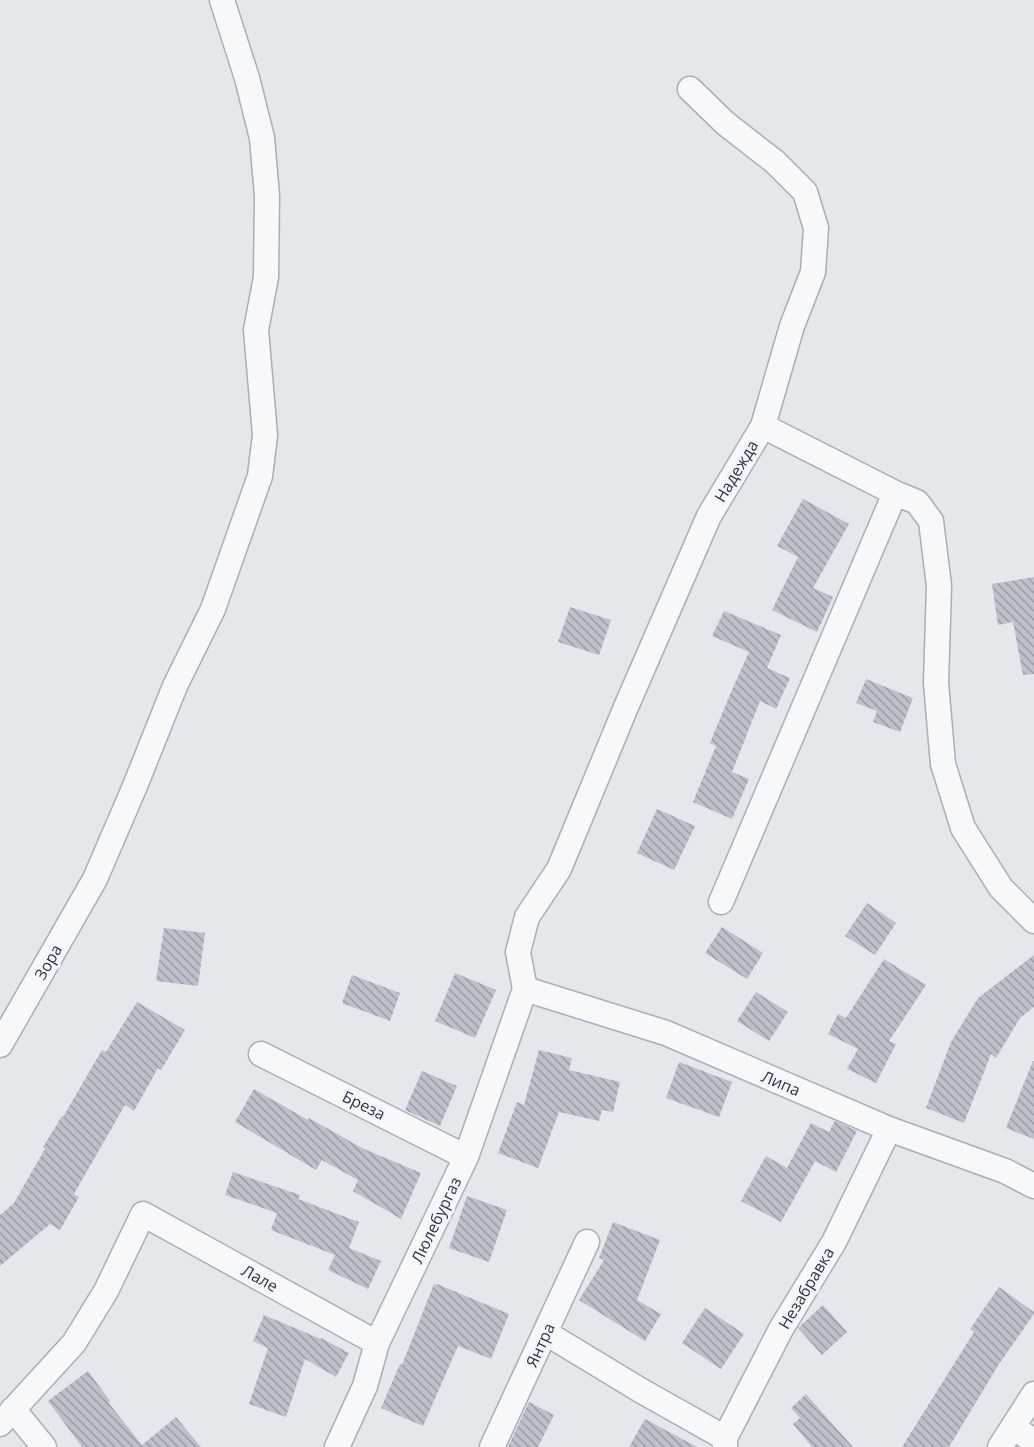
<svg xmlns="http://www.w3.org/2000/svg" width="1034" height="1447" font-family="'Open Sans',sans-serif">
	<style>
		.building { fill: url(#building-back-hatch) }
		.lines { fill: none; stroke-linecap: round; stroke-linejoin: round }
		.minor-casing { stroke: #a9aeb7; stroke-width: 27 }
		.minor { stroke: #f7f8fa; stroke-width: 24 }
		.labels { text-anchor: middle; stroke-width: 6; stroke-linejoin: round; paint-order: stroke }
		.street-label { font-size: 16px; fill: #2b3445; stroke: #f4f6f9 }
	</style>
	<defs>
		<pattern id="building-back-hatch" width="6" height="6" patternUnits="userSpaceOnUse" patternTransform="scale(1.5)"><rect width="6" height="6" fill="#bbc0ca"/><path d="M-1 5l2 2M0 0l6 6M5-1l2 2" fill="none" stroke="#989da6"/></pattern>
	</defs>
	<rect width="100%" height="100%" fill="#e4e7ec"/>
	<!-- building -->
	<path class="building" d="M 803,499 L 849,524 L 813,588 L 833,597 L 817,632 L 772,610 L 798,557 L 777,546 Z
		M 1034,577 L 1034,674 L 1023,675 L 1013,622 L 998,625 L 992,584 Z
		M 570,607 L 611,620 L 599,655 L 558,642 Z
		M 724,611 L 781,635 L 767,668 L 790,678 L 776,709 L 760,701 L 732,772 L 749,779 L 732,819 L 693,802 L 716,746 L 710,743 L 731,692 L 749,652 L 712,636 Z
		M 866,679 L 913,698 L 900,732 L 873,722 L 877,711 L 856,703 Z
		M 657,809 L 695,826 L 674,870 L 637,853 Z
		M 867,903 L 896,923 L 875,955 L 845,936 Z
		M 722,927 L 763,953 L 747,979 L 705,953 Z
		M 164,928 L 205,933 L 198,986 L 156,981 Z
		M 1034,955 L 1034,1007 L 1020,1018 L 996,1058 L 991,1054 L 964,1123 L 926,1108 L 951,1042 L 978,998 Z
		M 884,959 L 926,985 L 889,1041 L 896,1044 L 876,1083 L 847,1069 L 858,1049 L 828,1034 L 838,1014 L 846,1018 Z
		M 455,973 L 496,990 L 475,1038 L 435,1021 Z
		M 352,975 L 400,993 L 390,1021 L 342,1003 Z
		M 756,992 L 788,1012 L 769,1041 L 737,1021 Z
		M 137,1002 L 185,1030 L 161,1070 L 158,1068 L 134,1111 L 125,1105 L 74,1194 L 79,1197 L 60,1230 L 50,1224 L 0,1266 L 0,1215 L 14,1203 L 45,1149 L 43,1147 L 62,1116 L 63,1117 L 102,1050 L 106,1052 Z
		M 539,1050 L 572,1058 L 569,1070 L 620,1082 L 613,1112 L 602,1110 L 599,1121 L 559,1112 L 538,1168 L 498,1153 L 517,1102 L 524,1105 Z
		M 1033,1061 L 1034,1061 L 1034,1139 L 1006,1128 Z
		M 679,1062 L 732,1082 L 719,1117 L 666,1098 Z
		M 422,1071 L 457,1086 L 440,1126 L 405,1110 Z
		M 254,1089 L 308,1120 L 309,1118 L 362,1148 L 421,1173 L 401,1219 L 353,1191 L 358,1180 L 322,1160 L 316,1170 L 235,1122 Z
		M 835,1121 L 857,1131 L 836,1172 L 815,1161 L 781,1222 L 741,1201 L 766,1156 L 787,1168 L 811,1123 L 829,1132 Z
		M 233,1172 L 300,1195 L 298,1199 L 359,1222 L 349,1248 L 381,1261 L 368,1289 L 328,1270 L 335,1255 L 271,1230 L 277,1213 L 225,1195 Z
		M 467,1196 L 507,1210 L 489,1262 L 449,1248 Z
		M 613,1222 L 660,1240 L 637,1300 L 661,1314 L 645,1341 L 579,1300 L 604,1260 L 599,1258 Z
		M 434,1284 L 436,1285 L 437,1284 L 509,1314 L 491,1359 L 458,1346 L 423,1426 L 381,1408 L 400,1364 L 402,1365 Z
		M 999,1287 L 1034,1312 L 1034,1314 L 999,1364 L 949,1447 L 902,1447 L 974,1332 L 970,1329 Z
		M 823,1305 L 847,1332 L 822,1355 L 798,1328 Z
		M 705,1308 L 744,1334 L 721,1369 L 682,1343 Z
		M 264,1315 L 321,1339 L 321,1338 L 349,1353 L 336,1377 L 305,1359 L 286,1417 L 249,1404 L 268,1348 L 253,1341 Z
		M 88,1371 L 110,1401 L 108,1402 L 142,1445 L 176,1417 L 201,1447 L 82,1447 L 48,1401 Z
		M 806,1394 L 853,1447 L 812,1447 L 793,1424 L 800,1418 L 791,1408 Z
		M 529,1402 L 554,1415 L 538,1447 L 508,1447 Z
		M 645,1419 L 697,1447 L 629,1447 Z"/>
	<g class="lines">
		<defs>
			<path id="minor" d="M 690,89 L 725,123 L 775,162 L 805,192 L 816,228 L 813,272 L 792,326 L 763,426
				M 721,902 L 895,493
				M 525,989 L 518,952 L 527,917 L 559,869 L 626,707 L 709,516 L 763,426 L 895,493 L 917,502 L 931,521 L 939,586 L 936,683 L 943,764 L 963,828 L 1001,888 L 1034,921
				M 525,989 L 666,1033 L 889,1129 L 1005,1171 L 1034,1186
				M 0,1045 L 95,879 L 135,786 L 175,686 L 213,609 L 260,476 L 265,435 L 256,330 L 266,277 L 267,196 L 262,138 L 247,78 L 222,0
				M 261,1054 L 466,1157
				M 546,1333 L 640,1390 L 725,1438
				M 13,1409 L 44,1447
				M 0,1424 L 74,1343 L 106,1291 L 143,1214 L 377,1343
				M 1014,1427 L 1034,1442
				M 337,1447 L 365,1386 L 377,1343 L 466,1157 L 525,989
				M 492,1447 L 587,1242
				M 725,1447 L 725,1438 L 781,1329 L 834,1242 L 889,1129
				M 1000,1447 L 1034,1394"/>
		</defs>
		<!-- minor casing -->
		<use href="#minor" class="minor-casing"/>
		<!-- minor -->
		<use href="#minor" class="minor"/>
	</g>
	<g class="labels">
		<!-- street labels -->
		<g class="street-label">
			<text transform="translate(736 471) rotate(-59)" y="6">Надежда</text>
			<text transform="translate(48 962) rotate(-60)" y="6">Зора</text>
			<text transform="translate(781 1083) rotate(23)" y="6">Липа</text>
			<text transform="translate(364 1105) rotate(26)" y="6">Бреза</text>
			<text transform="translate(436 1220) rotate(-64)" y="6">Люлебургаз</text>
			<text transform="translate(260 1278) rotate(29)" y="6">Лале</text>
			<text transform="translate(806 1288) rotate(-59)" y="6">Незабравка</text>
			<text transform="translate(540 1345) rotate(-65)" y="6">Янтра</text>
		</g>
	</g>
</svg>
